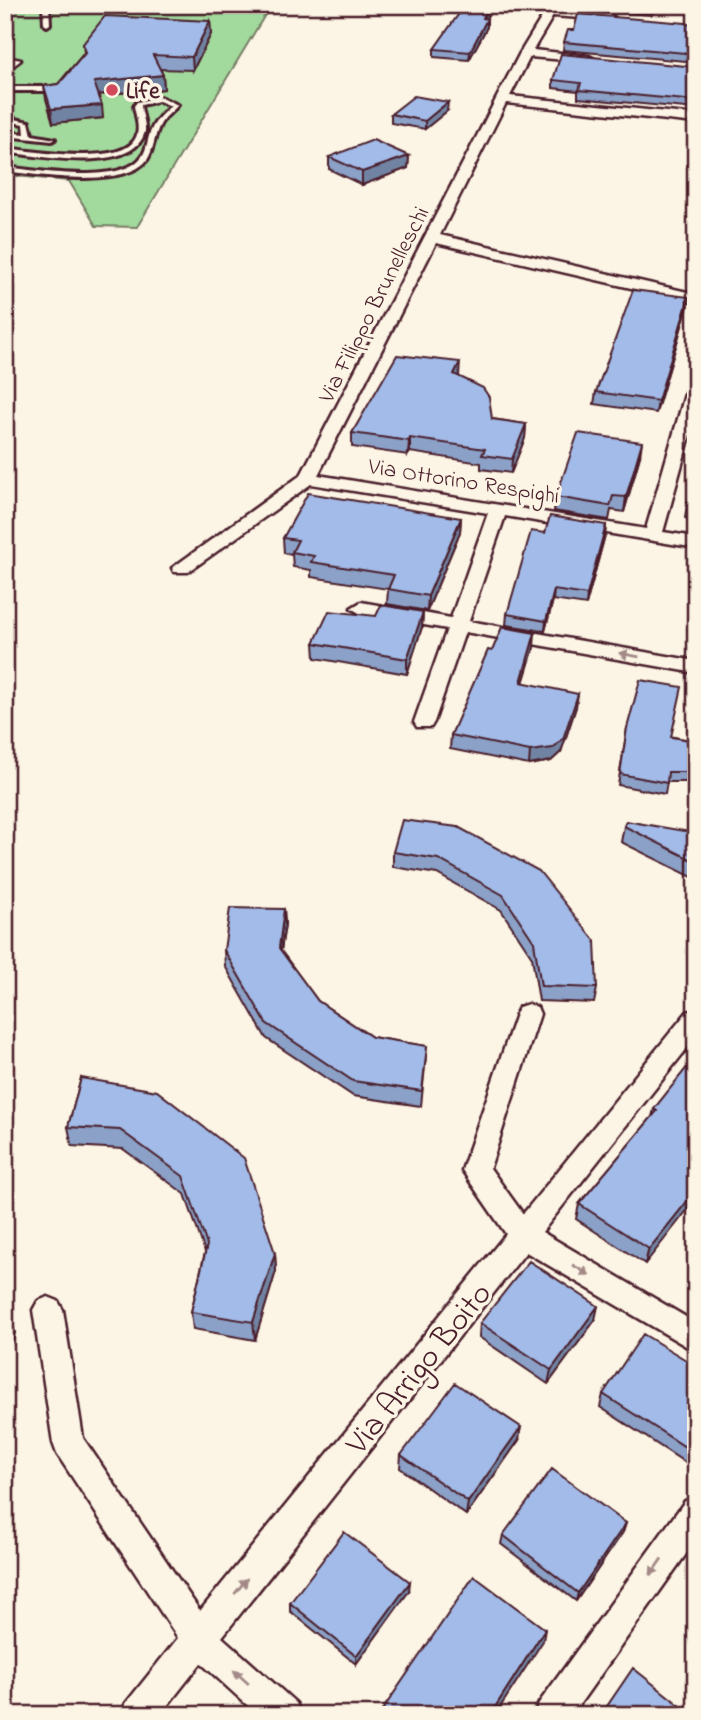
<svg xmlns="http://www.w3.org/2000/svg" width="701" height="1720" font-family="'Indie Flower',sans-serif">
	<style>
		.green { fill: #a2d99d; stroke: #767c64; stroke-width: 2 }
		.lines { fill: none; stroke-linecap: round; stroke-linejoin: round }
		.lane-casing { stroke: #4a1f2b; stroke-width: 6 }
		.street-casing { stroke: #4a1f2b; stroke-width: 5 }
		.lane { fill: #fcf5e5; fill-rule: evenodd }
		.street { fill: #fcf5e5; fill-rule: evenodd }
		.wall { fill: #8ba1c8; stroke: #4a1f2b; stroke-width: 2 }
		.shaded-wall { fill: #7183a2; stroke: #4a1f2b; stroke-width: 2 }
		.building { fill: #a2bbe8; stroke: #4a1f2b; stroke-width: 2 }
		.oneway { fill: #a38a88 }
		.poi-dot { fill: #d1495b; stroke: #fcf5e5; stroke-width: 2.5 }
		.labels { text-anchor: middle; stroke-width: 7; stroke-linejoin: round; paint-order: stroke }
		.far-poi-label { font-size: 23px; font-weight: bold; fill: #4a1f2b; stroke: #fcf5e5; text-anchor: start }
		.far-street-label { font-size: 23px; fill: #4a1f2b; stroke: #fcf5e5 }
		.near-street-label { font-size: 33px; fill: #4a1f2b; stroke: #fcf5e5 }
	</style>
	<rect width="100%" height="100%" fill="#fcf5e5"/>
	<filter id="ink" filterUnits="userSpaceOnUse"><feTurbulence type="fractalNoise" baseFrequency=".0143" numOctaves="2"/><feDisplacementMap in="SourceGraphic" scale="14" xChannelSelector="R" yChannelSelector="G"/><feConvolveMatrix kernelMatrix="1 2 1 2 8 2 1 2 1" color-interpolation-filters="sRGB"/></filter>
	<g filter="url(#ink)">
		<!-- green -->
		<path class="green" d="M 5,5 L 271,5 L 137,227 L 96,226 L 69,181 L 5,175 Z"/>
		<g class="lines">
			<defs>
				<path id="lane" d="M 43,5 L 49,5 L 50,24 L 47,26 L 44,24 Z
					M 5,87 L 60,87 L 63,89 L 60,91 L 5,91 Z
					M 160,97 L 178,105 C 172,112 164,117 160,125 C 154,136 154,150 147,160 C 124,189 38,175 5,171 L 5,167 C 35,170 123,186 142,156 C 146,151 147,143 149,136 C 153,123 160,115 171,106 L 159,101 L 141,105 C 141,112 146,123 145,131 C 135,175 37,156 5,152 L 5,148 C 32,151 114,165 133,142 C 142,132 136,118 134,106 L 137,102 Z
					M 5,117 L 29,122 L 32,135 L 55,139 L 52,141 L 5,136 L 5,132 L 25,134 L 24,124 L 5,121 Z"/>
				<path id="street" d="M 550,9 L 609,14 L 614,17 L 609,20 L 553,16 L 533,50 L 589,56 L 595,59 L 589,62 L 530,57 L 510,96 L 696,115 L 696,123 L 506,103 L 440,235 L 696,294 L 696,303 L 436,243 L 318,475 L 646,529 L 688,384 L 696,379 L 696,414 L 663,532 L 696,537 L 696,548 L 505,516 L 469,621 L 696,661 L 696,673 L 465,632 L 434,722 L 431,727 L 417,727 L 414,722 L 447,629 L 361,614 L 351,608 L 361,602 L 451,618 L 488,513 L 311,484 L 188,572 L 174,572 L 172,568 L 301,475 L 520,53 L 545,12 Z
					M 11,58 L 21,60 L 5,72 L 5,63 Z
					M 528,1004 L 537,1007 L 540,1014 L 490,1168 L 523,1214 L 687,1012 L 696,1009 L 696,1037 L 542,1232 L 696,1323 L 696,1352 L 526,1252 L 222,1637 L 296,1703 L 301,1715 L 258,1715 L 201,1663 L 160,1715 L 121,1715 L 126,1703 L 178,1638 L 57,1454 L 53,1443 L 33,1310 L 38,1301 L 48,1297 L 58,1301 L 63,1310 L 83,1438 L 200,1611 L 506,1234 L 462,1170 L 516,1014 L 519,1007 Z
					M 696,1496 L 696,1540 L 572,1715 L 534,1715 L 539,1703 L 685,1501 Z"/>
			</defs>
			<!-- lane casing -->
			<use href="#lane" class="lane-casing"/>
			<!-- street casing -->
			<use href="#street" class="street-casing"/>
			<!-- lane -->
			<use href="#lane" class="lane"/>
			<!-- street -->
			<use href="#street" class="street"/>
		</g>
		<!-- wall -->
		<path class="wall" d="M 492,5 L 486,19 L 487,19 L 487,27 L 469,60 L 434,57 L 434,49 Z
			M 615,5 L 656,5 L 652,15 L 614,12 Z
			M 210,21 L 211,34 L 193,70 L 160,69 L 163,75 L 164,89 L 98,95 L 103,118 L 53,123 L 46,99 L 44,86 L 58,84 L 84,53 L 83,44 Z
			M 696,27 L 696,62 L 563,50 L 564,42 L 574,30 Z
			M 696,67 L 696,109 L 578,98 L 578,91 L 553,88 L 553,80 Z
			M 447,111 L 425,129 L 391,123 L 391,114 Z
			M 409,156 L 408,168 L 362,185 L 329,169 L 329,157 Z
			M 687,309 L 656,413 L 594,404 L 596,392 Z
			M 459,377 L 492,419 L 526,424 L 525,438 L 511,473 L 481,469 L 481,463 L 410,452 L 408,455 L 352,447 L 352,433 Z
			M 640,456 L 624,512 L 611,510 L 609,520 L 554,511 L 556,497 Z
			M 696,482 L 696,523 L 685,518 L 687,504 Z
			M 461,518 L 460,532 L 427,611 L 387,604 L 388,589 L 311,577 L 311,570 L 293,567 L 292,554 L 284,553 L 283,538 Z
			M 606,525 L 605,535 L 586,605 L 553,600 L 545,631 L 506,625 L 507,614 L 545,533 Z
			M 423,612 L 422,627 L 407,674 L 315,658 L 314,643 L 376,616 Z
			M 534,647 L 523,683 L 576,707 L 561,752 L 551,761 L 529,765 L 450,749 L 451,735 L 492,651 Z
			M 627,728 L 696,741 L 696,776 L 694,782 L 667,782 L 665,794 L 618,785 Z
			M 624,826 L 696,833 L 696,879 L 621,842 Z
			M 458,827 L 597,988 L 594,1003 L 539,1001 L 532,957 L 501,910 L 437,874 L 393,867 L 393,852 Z
			M 284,909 L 285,924 L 281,951 L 318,1001 L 372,1037 L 427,1046 L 421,1106 L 353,1096 L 266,1038 L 225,966 L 224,950 Z
			M 696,1056 L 645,1264 L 576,1219 L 579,1204 L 652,1117 L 654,1109 Z
			M 81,1078 L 275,1253 L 276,1271 L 255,1340 L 193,1329 L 191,1312 L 205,1252 L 185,1194 L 123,1149 L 72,1146 L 68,1127 Z
			M 595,1320 L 548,1384 L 479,1337 L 480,1323 Z
			M 603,1394 L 696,1446 L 686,1463 L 600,1407 Z
			M 519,1440 L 466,1515 L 400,1468 L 401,1455 Z
			M 626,1523 L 623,1532 L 576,1601 L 501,1544 L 503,1535 Z
			M 409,1591 L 356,1664 L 290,1611 L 290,1603 Z"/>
		<!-- shaded-wall -->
		<path class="shaded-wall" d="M 489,5 L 492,5 L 483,26 L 483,18 Z
			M 487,19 L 487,27 L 469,60 L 470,52 Z
			M 210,21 L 211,34 L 193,70 L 192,57 Z
			M 163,75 L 164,89 L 95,95 L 94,82 Z
			M 448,102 L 447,111 L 425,129 L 425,121 Z
			M 102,105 L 103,118 L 53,123 L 51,109 Z
			M 409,156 L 408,168 L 362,185 L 362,172 Z
			M 689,297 L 687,309 L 656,413 L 658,401 Z
			M 460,362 L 459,376 L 453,388 L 454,374 Z
			M 526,424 L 525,438 L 511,473 L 512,459 Z
			M 410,438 L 410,452 L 408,455 L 409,441 Z
			M 642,442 L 640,456 L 624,512 L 626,497 Z
			M 461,518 L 460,532 L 427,611 L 428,596 Z
			M 606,525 L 605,535 L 586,605 L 587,595 Z
			M 554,590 L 553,600 L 545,631 L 546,621 Z
			M 423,612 L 422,627 L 407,674 L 407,659 Z
			M 535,633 L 534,647 L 519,696 L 521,682 Z
			M 578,694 L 576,707 L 561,752 L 551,761 L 529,765 L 530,751 Z
			M 284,909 L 285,924 L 279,963 L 279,948 Z
			M 696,1190 L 696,1199 L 645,1264 L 649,1249 Z
			M 275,1253 L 276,1271 L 255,1340 L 253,1322 Z
			M 598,1306 L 595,1320 L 548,1384 L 551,1370 Z
			M 10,1316 L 15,1333 L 5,1361 L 5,1329 Z
			M 521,1427 L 519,1440 L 466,1515 L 468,1502 Z
			M 696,1440 L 696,1446 L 686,1463 L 690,1450 Z
			M 626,1523 L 623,1532 L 576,1601 L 578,1593 Z
			M 410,1582 L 409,1591 L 356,1664 L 356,1656 Z
			M 545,1629 L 543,1641 L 495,1715 L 490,1715 Z"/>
		<!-- building -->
		<path class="building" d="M 465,5 L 489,5 L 483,18 L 487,19 L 470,52 L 434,49 Z
			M 625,5 L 654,5 L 653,8 Z
			M 578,14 L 686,23 L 696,27 L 696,54 L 564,42 L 568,30 L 574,30 Z
			M 105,16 L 210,21 L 192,57 L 153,55 L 163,75 L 94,82 L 102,105 L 51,109 L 44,86 L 58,84 L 64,78 L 86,52 L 83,44 Z
			M 561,54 L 696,67 L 696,101 L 579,90 L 581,83 L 553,80 Z
			M 414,96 L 448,102 L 425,121 L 391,114 Z
			M 373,140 L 409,156 L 362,172 L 329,157 Z
			M 633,290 L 689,297 L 658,401 L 596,392 Z
			M 397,355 L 460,362 L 454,374 L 483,388 L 489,397 L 492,419 L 526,424 L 512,459 L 482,455 L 485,449 L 410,438 L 409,441 L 352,433 Z
			M 578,433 L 642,442 L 626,497 L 613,496 L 610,506 L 556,497 Z
			M 696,482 L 696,508 L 687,504 Z
			M 308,493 L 461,518 L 428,596 L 388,589 L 394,575 L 311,562 L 314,556 L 292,552 L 298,540 L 283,538 Z
			M 550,516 L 606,525 L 587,595 L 554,590 L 546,621 L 507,614 L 531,531 L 545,533 Z
			M 381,605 L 423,612 L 407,659 L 314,643 L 329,611 L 376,616 Z
			M 502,627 L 535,633 L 521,682 L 578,694 L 563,739 L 553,748 L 530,751 L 451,735 L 488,650 L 492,651 Z
			M 640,680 L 682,687 L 671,737 L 696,741 L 696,772 L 668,772 L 667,783 L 620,774 L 627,728 Z
			M 402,820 L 458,827 L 539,871 L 595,941 L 597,988 L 541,986 L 534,942 L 503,895 L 438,859 L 393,852 Z
			M 626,821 L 696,833 L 696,862 L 624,826 Z
			M 230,908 L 284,909 L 279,948 L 318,1001 L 372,1037 L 427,1046 L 422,1091 L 353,1081 L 266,1023 L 224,950 Z
			M 696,1056 L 696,1180 L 694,1182 L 696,1182 L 696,1190 L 649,1249 L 579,1204 L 657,1111 L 654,1109 Z
			M 81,1078 L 157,1091 L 244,1158 L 275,1253 L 253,1322 L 191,1312 L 207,1245 L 183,1176 L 120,1130 L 68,1127 Z
			M 529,1261 L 598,1306 L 551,1370 L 480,1323 Z
			M 5,1315 L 10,1316 L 5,1329 Z
			M 643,1334 L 696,1366 L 696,1440 L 690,1450 L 603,1394 Z
			M 455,1383 L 521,1427 L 468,1502 L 401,1455 Z
			M 552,1469 L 626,1523 L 578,1593 L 503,1535 Z
			M 344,1532 L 410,1582 L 356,1656 L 290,1603 Z
			M 474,1576 L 545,1629 L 490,1715 L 379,1715 Z
			M 633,1668 L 692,1715 L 601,1715 Z"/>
		<!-- one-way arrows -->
		<defs><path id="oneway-solid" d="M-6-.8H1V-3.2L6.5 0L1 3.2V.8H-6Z" transform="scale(1.75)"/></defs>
		<g class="oneway">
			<use href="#oneway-solid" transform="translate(629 655) rotate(-170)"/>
			<use href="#oneway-solid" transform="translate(581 1270) rotate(31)"/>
			<use href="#oneway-solid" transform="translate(656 1567) rotate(125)"/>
			<use href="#oneway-solid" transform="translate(241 1586) rotate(-51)"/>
			<use href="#oneway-solid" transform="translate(241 1677) rotate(-138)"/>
		</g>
	</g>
	<!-- markers -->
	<circle class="poi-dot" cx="112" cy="90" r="7"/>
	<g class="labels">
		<!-- far-poi labels -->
		<g class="far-poi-label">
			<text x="126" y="98">Life</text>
		</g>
		<!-- far-street labels -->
		<g class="far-street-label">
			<text transform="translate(373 304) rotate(-63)" y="8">Via Filippo Brunelleschi</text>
			<text transform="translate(464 480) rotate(9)" y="8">Via Ottorino Respighi</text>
		</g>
		<!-- near-street labels -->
		<g class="near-street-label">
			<text transform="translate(417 1367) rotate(-51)" y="12">Via Arrigo Boito</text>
		</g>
	</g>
	<!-- margin -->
	<rect width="701" height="1720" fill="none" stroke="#fcf5e5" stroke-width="28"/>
	<rect x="14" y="14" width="673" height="1692" fill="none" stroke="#4a1f2b" stroke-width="2.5" filter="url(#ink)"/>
</svg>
